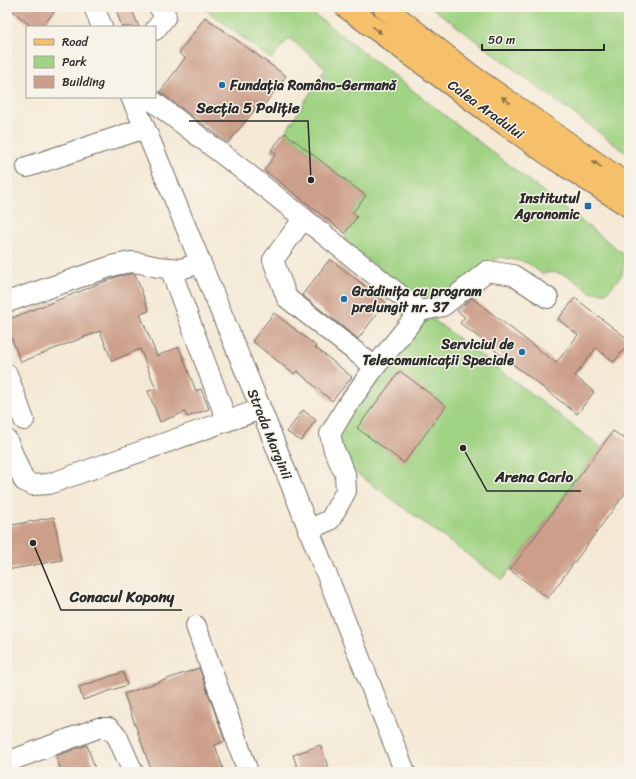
<svg xmlns="http://www.w3.org/2000/svg" width="636" height="779" font-family="Sriracha,sans-serif">
	<style>
		.green { fill: #a0d383; stroke: #667f57 }
		.building { fill: #cc9f8a }
		.lines { fill: none; stroke-linecap: round; stroke-linejoin: round }
		.minor-casing { stroke: #726e66; stroke-width: 22 }
		.major-casing { stroke: #726e66; stroke-width: 24 }
		.minor { stroke: #fff; stroke-width: 20 }
		.major { stroke: #f6c06b; stroke-width: 22 }
		.oneway { fill: #866e48 }
		.poi-dot { fill: #1f6fb2; stroke: #f7f3e8; stroke-width: 1.5 }
		.labels { text-anchor: middle; stroke-width: 3; stroke-linejoin: round; paint-order: stroke }
		.poi-label { font-size: 14px; font-weight: bold; fill: #2b2b2b; stroke: #f7f3e8; text-anchor: start }
		.street-label { font-size: 14px; fill: #2b2b2b; stroke: #f7f3e8 }
		.leader { fill: none; stroke: #2b2b2b; stroke-width: 1.5 }
		.callout-dot { fill: #2b2b2b; stroke: #f7f3e8; stroke-width: 1.5 }
		.callout-label { font-size: 15px; text-anchor: middle; font-weight: bold; fill: #2b2b2b; stroke: #f7f3e8; stroke-width: 3; stroke-linejoin: round; paint-order: stroke }
	</style>
	<rect width="100%" height="100%" fill="#f7f3e8"/>
	<filter id="ink" filterUnits="userSpaceOnUse"><feTurbulence type="fractalNoise" baseFrequency=".025" numOctaves="2"/><feDisplacementMap in="SourceGraphic" scale="8" xChannelSelector="R" yChannelSelector="G"/><feConvolveMatrix kernelMatrix="1 2 1 2 8 2 1 2 1" color-interpolation-filters="sRGB"/></filter>
	<filter id="wash" filterUnits="userSpaceOnUse"><feTurbulence type="fractalNoise" baseFrequency=".012" numOctaves="4" result="noise"/><feDisplacementMap in="SourceGraphic" scale="16" xChannelSelector="R" yChannelSelector="G"/><feGaussianBlur stdDeviation="0.9" result="paint"/><feColorMatrix in="noise" values="0 0 0 0 0 0 0 0 0 0 0 0 0 0 0 0 0 1.4 0 .05"/><feComposite in="paint" operator="in"/></filter>
	<g filter="url(#wash)">
		<rect width="100%" height="100%" fill="#f5e9d5"/>
		<!-- green -->
		<path class="green" d="M 202,7 L 305,7 L 625,255 L 622,275 L 606,293 L 590,292 L 570,277 L 555,272 L 542,274 L 528,263 L 501,257 L 472,273 L 428,306 L 345,242 L 345,233 L 357,217 L 352,213 L 366,196 L 285,133 L 326,68 L 289,38 L 271,59 Z
			M 431,7 L 629,7 L 629,155 Z
			M 426,314 L 601,447 L 502,580 L 324,449 Z"/>
		<g id="blocks">
			<!-- building -->
			<path class="building" d="M 8,7 L 58,7 L 42,27 L 32,27 Z
				M 115,7 L 131,7 L 139,27 L 122,27 Z
				M 205,17 L 286,76 L 262,108 L 258,106 L 228,143 L 160,92 L 185,58 L 179,53 Z
				M 285,133 L 366,196 L 352,213 L 357,217 L 345,233 L 264,170 L 276,154 L 271,150 Z
				M 330,259 L 386,302 L 358,339 L 302,295 Z
				M 131,274 L 135,274 L 149,311 L 140,314 L 157,356 L 179,347 L 196,391 L 201,389 L 209,409 L 187,417 L 185,412 L 160,422 L 148,391 L 156,389 L 140,349 L 112,361 L 100,331 L 21,362 L 7,327 L 7,320 L 119,276 Z
				M 472,298 L 556,363 L 578,335 L 558,319 L 575,298 L 629,340 L 629,343 L 614,362 L 596,348 L 575,376 L 594,392 L 577,414 L 460,323 L 465,317 L 457,311 Z
				M 274,313 L 316,346 L 315,347 L 352,377 L 332,401 L 297,371 L 294,374 L 252,341 Z
				M 400,371 L 446,406 L 404,463 L 357,428 Z
				M 303,410 L 316,420 L 301,441 L 287,432 Z
				M 613,431 L 629,442 L 629,488 L 548,598 L 510,570 Z
				M 54,517 L 62,560 L 7,570 L 7,526 Z
				M 199,668 L 225,741 L 215,745 L 224,772 L 152,772 L 124,694 Z
				M 123,672 L 127,685 L 83,700 L 79,687 Z
				M 87,745 L 96,772 L 61,772 L 56,756 Z
				M 320,745 L 330,772 L 299,772 L 293,755 Z"/>
		</g>
	</g>
	<g filter="url(#ink)">
		<use href="#blocks" fill-opacity="0" stroke="#726e66" stroke-width="1"/>
		<g class="lines">
			<defs>
				<path id="minor" d="M 94,7 L 102,27
					M 155,30 L 166,16 L 159,7
					M 131,97 L 145,128 L 261,409 L 405,772
					M 133,101 L 142,98 L 150,99 L 243,170 L 420,311
					M 27,167 L 145,128
					M 304,218 L 273,260 L 287,298 L 375,367
					M 170,268 L 227,421
					M 7,302 L 115,265 L 131,262 L 140,263 L 158,267 L 181,269 L 200,263
					M 7,374 L 24,420
					M 7,440 L 24,481 L 33,485 L 49,484 L 261,409
					M 308,530 L 330,520 L 346,491 L 345,474 L 334,450 L 330,434 L 346,407 L 375,367 L 420,311 L 443,306 L 487,271 L 513,275 L 548,298
					M 196,626 L 248,772
					M 7,762 L 98,728 L 109,728 L 117,736 L 133,772"/>
				<path id="major" d="M 346,7 L 494,116 L 555,159 L 629,206
					M 384,7 L 469,74 L 629,186"/>
			</defs>
			<!-- minor casing -->
			<use href="#minor" class="minor-casing"/>
			<!-- major casing -->
			<use href="#major" class="major-casing"/>
			<!-- minor -->
			<use href="#minor" class="minor"/>
			<!-- major -->
			<use href="#major" class="major"/>
		</g>
		<!-- one-way arrows -->
		<defs><path id="oneway-solid" d="M-6-.8H1V-3.2L6.5 0L1 3.2V.8H-6Z"/></defs>
		<g class="oneway">
			<use href="#oneway-solid" transform="translate(377 30) rotate(36)"/>
			<use href="#oneway-solid" transform="translate(506 100) rotate(-145)"/>
			<use href="#oneway-solid" transform="translate(597 164) rotate(-144)"/>
		</g>
	</g>
	<!-- markers -->
	<g class="poi-dot">
		<circle cx="222" cy="85" r="4"/>
		<rect x="584" y="202" width="8" height="8" rx="2"/>
		<circle cx="344" cy="299" r="4"/>
		<circle cx="522" cy="352" r="4"/>
	</g>
	<g class="labels">
		<!-- poi labels -->
		<g class="poi-label">
			<text x="230" y="90">Fundația Româno-Germană</text>
			<text x="580" y="203" text-anchor="end">Institutul<tspan x="580" dy="16">Agronomic</tspan></text>
			<text x="352" y="296">Grădinița cu program<tspan x="352" dy="16">prelungit nr. 37</tspan></text>
			<text x="514" y="349" text-anchor="end">Serviciul de<tspan x="514" dy="16">Telecomunicații Speciale</tspan></text>
		</g>
		<!-- street labels -->
		<g class="street-label">
			<text transform="translate(486 109) rotate(36)" y="5">Calea Aradului</text>
			<text transform="translate(270 434) rotate(68)" y="5">Strada Marginii</text>
		</g>
	</g>
	<!-- callouts -->
	<path class="leader" d="M311 180L308 121H189M463 448L487 491H581M33 543L61 610H182"/>
	<g class="callout-dot">
		<circle cx="311" cy="180" r="4"/>
		<circle cx="463" cy="448" r="4"/>
		<circle cx="33" cy="543" r="4"/>
	</g>
	<g class="callout-label">
		<text x="248" y="113">Secția 5 Poliție</text>
		<text x="534" y="482">Arena Carlo</text>
		<text x="122" y="602">Conacul Kopony</text>
	</g>
	<!-- margin -->
	<rect width="636" height="779" fill="none" stroke="#f7f3e8" stroke-width="24"/>
	<!-- legend -->
	<rect x="26" y="26" width="130" height="72" fill="#f7f3e8" stroke="#a5a39c"/>
	<rect x="34" y="39" width="20" height="6" fill="#f6c06b" stroke="#a5a39c"/>
	<text x="62" y="46" font-size="12" fill="#2b2b2b">Road</text>
	<rect x="34" y="56" width="20" height="12" fill="#a0d383" stroke="#a5a39c"/>
	<text x="62" y="66" font-size="12" fill="#2b2b2b">Park</text>
	<rect x="34" y="76" width="20" height="12" fill="#cc9f8a" stroke="#a5a39c"/>
	<text x="62" y="86" font-size="12" fill="#2b2b2b">Building</text>
	<!-- scale -->
	<path d="M482 44v6h122v-6" fill="none" stroke="#2b2b2b" stroke-width="2"/>
	<text x="488" y="44" font-size="12" fill="#2b2b2b" stroke="#f7f3e8" stroke-width="3" paint-order="stroke">50 m</text>
</svg>
